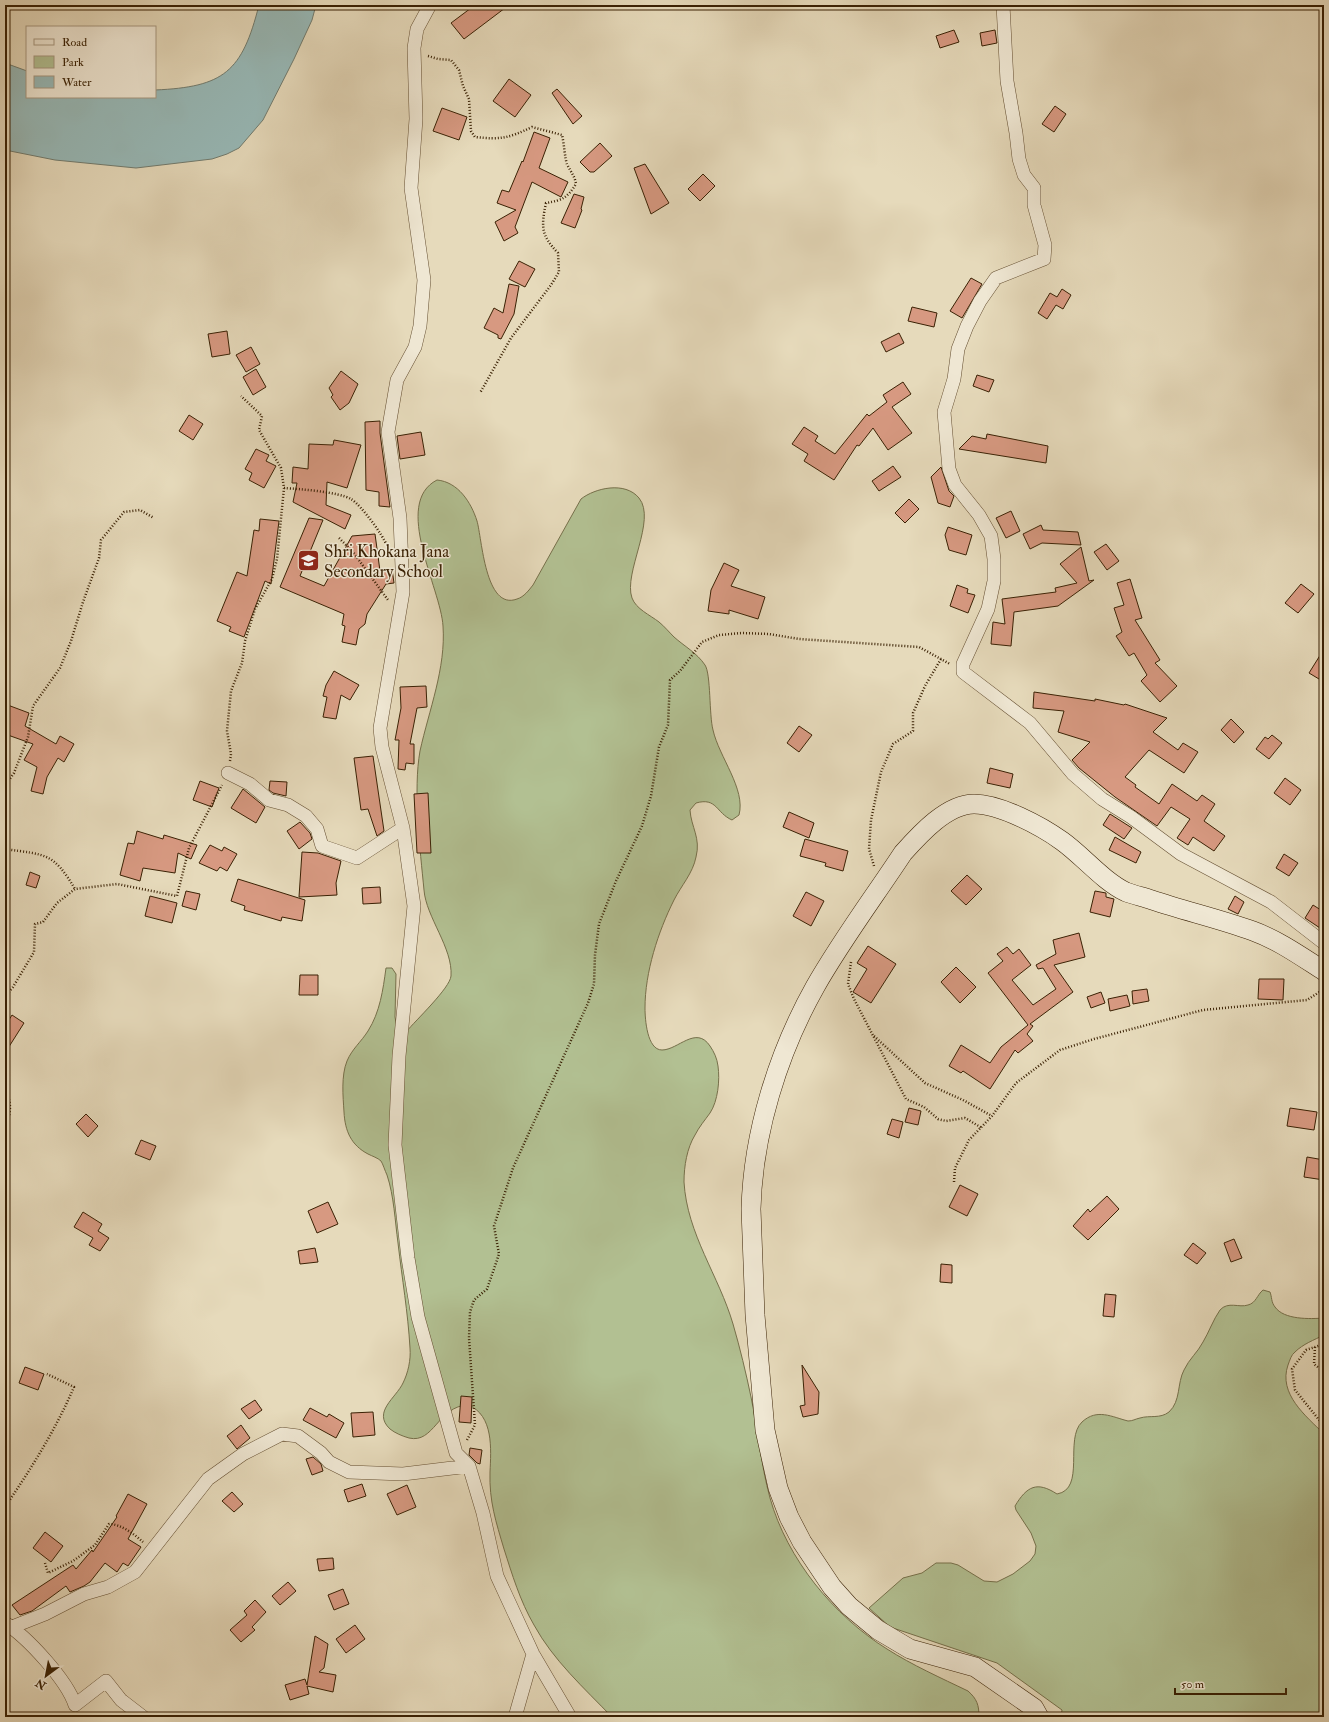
<svg xmlns="http://www.w3.org/2000/svg" width="1329" height="1722" font-family="'IM FELL Double Pica',serif">
	<style>
		.green { fill: #b2c092; stroke: #76704b }
		.water { fill: #98b9b7; stroke: #727c6f }
		.building { fill: #d79981; stroke: #3a2104 }
		.lines { fill: none; stroke-linecap: round; stroke-linejoin: round }
		.minor-casing { stroke: #654f32; stroke-width: 14 }
		.secondary-casing { stroke: #3a2104; stroke-width: 20 }
		.path { stroke: #3a2104; stroke-width: 2.5; stroke-dasharray: 1 2; stroke-linecap: butt }
		.minor { stroke: #efe7d3; stroke-width: 13 }
		.secondary { stroke: #efe7d3; stroke-width: 19 }
		.labels { text-anchor: middle; stroke-width: 3; stroke-linejoin: round; paint-order: stroke }
		.poi-label { font-size: 17px; fill: #3a2104; stroke: #efe7d3; text-anchor: start }
	</style>
	<rect width="100%" height="100%" fill="#e6dabb"/>
	<filter id="stains"><feTurbulence type="fractalNoise" baseFrequency=".005" numOctaves="4"/><feColorMatrix values="0 0 0 0 .2 0 0 0 0 .09 0 0 0 0 .02 0 0 0 .5 -.17"/></filter>
	<radialGradient id="worn" r=".72"><stop offset=".6" stop-color="#630" stop-opacity="0"/><stop offset="1" stop-color="#630" stop-opacity=".3"/></radialGradient>
	<!-- green -->
	<path class="green" d="M 437,480 C 458,482 471,502 477,521 C 482,538 485,611 517,599 C 524,597 529,590 533,585 L 581,499 C 595,488 625,481 639,498 C 657,520 623,573 632,598 C 636,609 650,615 659,622 C 664,626 669,632 674,637 C 684,646 697,653 705,665 C 711,674 709,715 713,730 C 719,757 746,789 739,815 L 732,820 C 716,813 717,797 696,803 L 690,810 C 691,827 701,838 696,857 C 693,873 681,886 674,900 C 658,932 645,972 645,1008 C 645,1019 647,1050 662,1050 C 678,1050 696,1025 710,1046 C 714,1052 717,1058 718,1066 C 720,1080 718,1101 710,1113 C 705,1120 699,1127 695,1135 C 687,1148 684,1166 684,1182 C 687,1234 719,1276 733,1324 C 740,1348 746,1373 751,1397 C 758,1431 761,1465 770,1498 C 787,1559 834,1616 887,1649 C 912,1665 941,1678 968,1691 C 977,1699 979,1705 979,1717 L 612,1717 C 584,1688 553,1660 534,1625 C 520,1601 512,1574 504,1549 C 496,1522 489,1501 490,1472 C 491,1450 494,1415 468,1405 C 438,1406 434,1444 409,1438 C 402,1436 395,1433 390,1429 C 372,1412 396,1398 403,1383 C 408,1373 411,1360 410,1348 C 408,1313 402,1278 398,1243 C 395,1221 394,1196 387,1175 C 385,1171 383,1164 381,1161 C 378,1158 372,1156 368,1154 C 351,1145 345,1131 344,1112 C 343,1096 341,1076 347,1061 C 352,1049 361,1042 368,1031 C 380,1012 383,990 386,968 L 392,968 L 396,974 L 395,1017 L 397,1028 L 406,1032 C 416,1020 450,988 451,976 C 453,948 426,917 424,890 C 420,849 413,790 420,751 C 429,710 446,668 443,626 C 441,589 392,503 437,480 Z
		M 1263,1290 L 1270,1292 C 1272,1297 1271,1302 1275,1307 C 1284,1320 1310,1319 1324,1318 L 1324,1335 C 1314,1340 1303,1344 1295,1352 C 1291,1355 1290,1360 1288,1365 C 1278,1394 1306,1416 1324,1434 L 1324,1717 L 1061,1717 L 1062,1710 L 997,1663 L 890,1627 L 869,1608 L 903,1578 L 922,1573 L 936,1563 L 951,1563 L 958,1565 L 984,1581 L 997,1582 L 1013,1574 L 1030,1561 L 1035,1554 L 1036,1546 L 1031,1533 L 1016,1510 L 1015,1506 C 1027,1486 1037,1481 1057,1494 C 1086,1489 1064,1439 1082,1422 C 1097,1408 1112,1417 1128,1421 C 1133,1421 1135,1419 1140,1418 C 1150,1415 1160,1419 1169,1412 C 1181,1401 1177,1383 1184,1370 C 1189,1359 1198,1352 1203,1342 C 1209,1332 1213,1320 1220,1310 C 1228,1301 1239,1308 1248,1305 C 1256,1303 1257,1295 1263,1290 Z"/>
	<!-- water -->
	<path class="water" d="M 259,5 L 316,5 L 312,20 L 294,59 L 263,120 L 239,148 L 227,154 L 212,159 L 136,168 L 55,160 L 5,150 L 5,63 L 27,71 L 27,97 L 155,97 L 155,90 C 224,87 242,72 259,5 Z"/>
	<!-- building -->
	<path class="building" d="M 475,5 L 509,5 L 464,39 L 451,23 Z
		M 954,30 L 959,42 L 940,48 L 936,36 Z
		M 995,30 L 997,43 L 982,46 L 980,33 Z
		M 509,79 L 531,95 L 515,117 L 493,101 Z
		M 557,89 L 582,116 L 573,124 L 552,93 Z
		M 1055,106 L 1066,114 L 1054,132 L 1042,124 Z
		M 442,108 L 467,117 L 459,140 L 433,131 Z
		M 534,132 L 550,138 L 539,168 L 568,182 L 561,197 L 532,182 L 515,227 L 518,233 L 504,241 L 495,222 L 516,210 L 497,203 L 502,190 L 509,192 L 522,161 L 523,162 Z
		M 600,143 L 612,156 L 594,172 L 590,172 L 580,162 Z
		M 645,164 L 669,203 L 651,214 L 634,168 Z
		M 703,174 L 715,186 L 700,201 L 688,189 Z
		M 574,194 L 584,197 L 581,209 L 582,210 L 575,228 L 561,223 Z
		M 519,261 L 535,269 L 525,287 L 509,279 Z
		M 971,278 L 982,284 L 962,318 L 950,311 Z
		M 509,284 L 519,286 L 514,314 L 501,339 L 498,338 L 498,335 L 484,328 L 494,308 L 503,313 Z
		M 1062,289 L 1071,295 L 1063,309 L 1056,305 L 1047,319 L 1038,313 L 1050,293 L 1057,297 Z
		M 912,307 L 937,313 L 934,327 L 908,321 Z
		M 227,331 L 230,354 L 212,357 L 208,334 Z
		M 899,333 L 904,343 L 886,352 L 881,342 Z
		M 251,347 L 260,364 L 246,372 L 236,355 Z
		M 256,369 L 266,387 L 253,395 L 243,377 Z
		M 341,371 L 358,384 L 349,403 L 340,410 L 331,397 L 333,395 L 329,388 Z
		M 977,375 L 994,380 L 989,392 L 973,386 Z
		M 903,382 L 911,394 L 892,407 L 912,433 L 888,450 L 873,428 L 859,446 L 857,445 L 834,480 L 804,461 L 808,454 L 792,444 L 804,427 L 818,436 L 815,441 L 835,454 L 867,414 L 869,416 L 887,402 L 883,395 Z
		M 189,415 L 203,424 L 193,440 L 179,431 Z
		M 380,421 L 380,433 L 390,507 L 379,506 L 379,492 L 366,490 L 365,422 Z
		M 421,432 L 425,455 L 400,459 L 397,436 Z
		M 987,434 L 1048,446 L 1046,463 L 959,449 L 972,436 L 986,439 Z
		M 334,440 L 361,445 L 347,488 L 327,482 L 326,505 L 351,515 L 345,529 L 293,502 L 297,483 L 292,483 L 293,467 L 308,469 L 309,444 L 333,445 Z
		M 256,449 L 269,455 L 266,461 L 276,466 L 264,488 L 249,480 L 252,473 L 245,469 Z
		M 893,466 L 901,477 L 879,491 L 872,481 Z
		M 941,467 L 949,491 L 954,496 L 950,507 L 938,503 L 931,477 Z
		M 909,499 L 919,509 L 905,523 L 895,513 Z
		M 1011,511 L 1020,531 L 1006,538 L 996,518 Z
		M 309,518 L 323,520 L 300,576 L 324,586 L 352,536 L 375,534 L 380,571 L 392,569 L 394,583 L 386,584 L 367,614 L 365,624 L 359,629 L 356,645 L 342,642 L 345,626 L 342,625 L 344,614 L 280,587 Z
		M 260,519 L 279,521 L 271,584 L 265,581 L 244,637 L 229,631 L 231,627 L 217,621 L 237,572 L 247,576 L 254,530 L 259,531 Z
		M 1041,525 L 1043,530 L 1078,532 L 1081,545 L 1042,543 L 1030,549 L 1023,534 Z
		M 948,527 L 972,535 L 966,555 L 949,550 L 945,535 Z
		M 1106,544 L 1119,561 L 1107,570 L 1094,552 Z
		M 1081,547 L 1089,581 L 1094,580 L 1058,606 L 1014,612 L 1011,646 L 991,644 L 993,622 L 1005,624 L 1002,599 L 1056,592 L 1055,588 L 1077,583 L 1060,564 Z
		M 724,563 L 739,570 L 731,586 L 765,597 L 758,619 L 729,610 L 729,614 L 708,611 L 711,590 Z
		M 1130,579 L 1142,618 L 1135,620 L 1160,660 L 1155,663 L 1177,686 L 1160,702 L 1141,681 L 1147,675 L 1134,653 L 1129,656 L 1116,636 L 1122,632 L 1114,608 L 1124,605 L 1117,583 Z
		M 1301,584 L 1314,594 L 1298,613 L 1285,603 Z
		M 957,585 L 968,589 L 967,593 L 975,595 L 968,613 L 950,606 Z
		M 1324,649 L 1324,682 L 1309,673 Z
		M 334,671 L 359,685 L 350,700 L 341,695 L 336,719 L 323,717 L 327,697 L 323,696 L 326,685 Z
		M 426,686 L 427,707 L 417,708 L 410,744 L 414,744 L 414,764 L 406,763 L 405,770 L 398,769 L 399,740 L 395,740 L 401,708 L 400,687 Z
		M 1034,692 L 1095,701 L 1095,699 L 1124,705 L 1125,704 L 1167,718 L 1153,732 L 1178,750 L 1183,743 L 1198,752 L 1184,773 L 1149,750 L 1125,777 L 1136,785 L 1135,787 L 1159,804 L 1172,784 L 1197,801 L 1202,795 L 1215,804 L 1204,821 L 1225,836 L 1214,851 L 1193,837 L 1188,845 L 1177,838 L 1190,819 L 1171,807 L 1157,826 L 1115,797 L 1079,768 L 1072,760 L 1090,742 L 1058,732 L 1064,711 L 1033,708 Z
		M 5,704 L 29,713 L 25,726 L 56,744 L 60,736 L 74,744 L 64,762 L 58,758 L 47,777 L 43,794 L 31,791 L 37,767 L 24,760 L 33,744 L 5,734 Z
		M 1231,719 L 1244,732 L 1234,743 L 1221,730 Z
		M 799,726 L 812,735 L 799,752 L 787,743 Z
		M 1272,735 L 1282,743 L 1269,759 L 1256,749 L 1265,737 L 1268,739 Z
		M 373,756 L 384,831 L 377,836 L 368,809 L 361,810 L 354,758 Z
		M 990,768 L 1013,774 L 1010,788 L 987,783 Z
		M 1285,778 L 1301,790 L 1290,805 L 1274,793 Z
		M 200,781 L 219,788 L 212,807 L 193,800 Z
		M 270,781 L 287,782 L 286,796 L 273,793 L 269,790 Z
		M 243,789 L 265,807 L 256,823 L 231,808 Z
		M 428,793 L 431,853 L 417,853 L 414,794 Z
		M 789,812 L 814,823 L 809,838 L 783,827 Z
		M 1110,814 L 1132,828 L 1124,839 L 1103,825 Z
		M 300,822 L 310,833 L 312,839 L 299,849 L 287,831 Z
		M 137,831 L 163,839 L 164,835 L 197,845 L 191,859 L 178,853 L 175,873 L 143,868 L 140,881 L 120,875 L 128,843 L 134,844 Z
		M 1115,837 L 1141,852 L 1136,863 L 1109,850 Z
		M 805,839 L 848,851 L 843,871 L 825,866 L 826,863 L 800,856 Z
		M 210,845 L 222,851 L 224,847 L 237,854 L 227,871 L 220,867 L 217,871 L 199,863 Z
		M 302,852 L 318,853 L 341,861 L 336,883 L 337,895 L 299,897 Z
		M 1284,854 L 1298,863 L 1289,876 L 1276,868 Z
		M 30,872 L 40,876 L 36,888 L 26,885 Z
		M 967,875 L 982,889 L 966,905 L 951,891 Z
		M 238,879 L 305,900 L 302,921 L 282,917 L 281,921 L 244,910 L 245,906 L 231,901 Z
		M 380,887 L 381,903 L 363,904 L 362,888 Z
		M 186,891 L 200,894 L 196,910 L 182,906 Z
		M 1095,891 L 1106,893 L 1106,897 L 1114,899 L 1110,917 L 1090,912 Z
		M 806,892 L 824,901 L 811,926 L 793,916 Z
		M 150,896 L 177,903 L 172,923 L 145,916 Z
		M 1235,896 L 1244,902 L 1238,914 L 1228,909 Z
		M 1313,905 L 1324,912 L 1324,922 L 1320,928 L 1305,918 Z
		M 1079,933 L 1085,957 L 1054,965 L 1073,992 L 1030,1024 L 1033,1026 L 1027,1034 L 1033,1041 L 1018,1053 L 1015,1050 L 990,1089 L 963,1071 L 961,1073 L 949,1066 L 961,1045 L 990,1063 L 1001,1047 L 1028,1025 L 988,973 L 1003,961 L 997,954 L 1007,947 L 1013,954 L 1019,949 L 1031,965 L 1012,980 L 1033,1005 L 1056,989 L 1043,968 L 1038,969 L 1036,965 L 1056,954 L 1053,940 Z
		M 868,946 L 896,964 L 871,1003 L 853,992 L 867,969 L 857,963 Z
		M 956,967 L 976,987 L 960,1003 L 941,982 Z
		M 300,975 L 318,975 L 318,995 L 299,995 Z
		M 1259,979 L 1284,979 L 1283,1000 L 1258,999 Z
		M 1147,989 L 1149,1001 L 1133,1004 L 1132,991 Z
		M 1101,992 L 1105,1003 L 1091,1008 L 1087,997 Z
		M 1127,995 L 1130,1006 L 1110,1011 L 1108,999 Z
		M 12,1015 L 24,1023 L 5,1053 L 5,1026 Z
		M 909,1108 L 921,1111 L 918,1125 L 905,1122 Z
		M 1290,1108 L 1317,1112 L 1314,1130 L 1287,1126 Z
		M 86,1114 L 98,1126 L 88,1137 L 76,1124 Z
		M 892,1119 L 903,1122 L 899,1138 L 887,1134 Z
		M 141,1140 L 156,1146 L 150,1160 L 135,1154 Z
		M 1307,1157 L 1324,1160 L 1324,1180 L 1304,1177 Z
		M 960,1185 L 978,1194 L 967,1216 L 949,1207 Z
		M 1107,1196 L 1119,1209 L 1088,1240 L 1073,1226 L 1088,1209 L 1090,1212 Z
		M 328,1202 L 338,1224 L 317,1233 L 308,1211 Z
		M 83,1212 L 102,1224 L 98,1231 L 109,1238 L 100,1251 L 89,1245 L 93,1238 L 74,1227 Z
		M 1234,1239 L 1242,1258 L 1231,1262 L 1224,1243 Z
		M 1193,1243 L 1206,1253 L 1197,1264 L 1184,1255 Z
		M 315,1248 L 318,1262 L 300,1264 L 298,1251 Z
		M 941,1264 L 952,1265 L 952,1283 L 940,1282 Z
		M 1105,1294 L 1116,1295 L 1114,1317 L 1103,1316 Z
		M 802,1365 L 819,1392 L 818,1414 L 803,1417 L 800,1406 L 805,1405 Z
		M 25,1367 L 44,1374 L 38,1390 L 19,1383 Z
		M 461,1396 L 472,1397 L 471,1423 L 459,1422 Z
		M 255,1400 L 262,1410 L 249,1419 L 241,1409 Z
		M 310,1408 L 327,1417 L 329,1414 L 344,1423 L 336,1438 L 303,1420 Z
		M 373,1412 L 375,1435 L 353,1437 L 351,1413 Z
		M 241,1425 L 250,1438 L 237,1449 L 227,1436 Z
		M 470,1448 L 482,1450 L 480,1464 L 477,1463 L 469,1455 Z
		M 313,1457 L 321,1464 L 323,1471 L 312,1475 L 306,1459 Z
		M 362,1484 L 366,1496 L 348,1502 L 344,1490 Z
		M 407,1485 L 416,1507 L 397,1515 L 387,1494 Z
		M 232,1492 L 243,1504 L 234,1512 L 222,1501 Z
		M 128,1494 L 147,1504 L 128,1539 L 141,1547 L 128,1566 L 123,1563 L 117,1572 L 105,1563 L 90,1582 L 84,1586 L 70,1592 L 66,1586 L 32,1611 L 20,1615 L 12,1605 L 73,1565 L 76,1569 L 92,1550 L 93,1552 L 117,1517 L 116,1516 Z
		M 45,1532 L 63,1546 L 51,1562 L 33,1548 Z
		M 333,1558 L 334,1569 L 319,1571 L 317,1559 Z
		M 288,1582 L 296,1591 L 280,1605 L 272,1596 Z
		M 343,1589 L 349,1604 L 334,1610 L 328,1595 Z
		M 255,1600 L 266,1612 L 252,1627 L 255,1630 L 241,1642 L 230,1630 L 247,1615 L 244,1611 Z
		M 355,1625 L 365,1639 L 346,1653 L 336,1639 Z
		M 315,1636 L 328,1644 L 324,1668 L 319,1672 L 336,1675 L 333,1692 L 307,1686 L 309,1694 L 290,1700 L 285,1685 L 305,1679 L 307,1685 Z"/>
	<g class="lines">
		<defs>
			<path id="minor" d="M 430,5 L 417,29 L 414,48 L 416,119 L 411,188 L 424,280 L 420,326 L 415,347 L 397,380 L 388,432 L 400,518 L 403,592 L 380,728 L 382,747 L 403,828 L 414,906 L 399,1056 L 395,1145 L 408,1258 L 418,1317 L 456,1453 L 469,1466 L 483,1513 L 497,1576 L 533,1654 L 570,1717
				M 1003,5 L 1007,81 L 1016,133 L 1019,159 L 1024,175 L 1034,188 L 1034,205 L 1045,245 L 1044,259 L 996,278 L 980,301 L 967,326 L 958,349 L 954,379 L 944,412 L 949,469 L 955,485 L 979,515 L 991,536 L 994,559 L 994,581 L 988,609 L 963,664 L 963,672 L 1030,723 L 1073,774 L 1102,799 L 1131,817 L 1181,854 L 1271,902 L 1324,943
				M 228,773 L 250,784 L 269,800 L 288,805 L 306,816 L 317,829 L 322,846 L 357,858 L 403,828
				M 5,1623 C 27,1637 67,1680 75,1705 L 106,1681 L 121,1700 L 143,1717
				M 12,1627 L 45,1614 L 84,1594 L 108,1587 L 135,1572 L 208,1479 L 243,1454 L 282,1434 L 298,1436 L 321,1453 L 329,1462 L 349,1472 L 403,1474 L 469,1466
				M 515,1717 L 533,1654"/>
			<path id="secondary" d="M 1039,1717 L 1034,1708 L 975,1667 L 910,1649 L 878,1630 L 849,1606 L 832,1587 L 802,1542 L 789,1517 L 778,1488 L 765,1430 L 755,1315 L 751,1209 C 753,1133 778,1053 815,987 C 841,941 874,897 903,853 C 920,834 947,804 974,804 C 1000,804 1041,826 1062,841 C 1083,856 1103,881 1126,892 C 1134,895 1143,897 1152,900 C 1185,911 1220,919 1253,931 C 1278,940 1302,957 1324,971"/>
		</defs>
		<!-- minor casing -->
		<use href="#minor" class="minor-casing"/>
		<!-- secondary casing -->
		<use href="#secondary" class="secondary-casing"/>
		<!-- path -->
		<path class="path" d="M 428,56 L 438,59 L 451,60 L 459,70 L 463,86 L 469,99 L 471,131 L 475,137 C 501,140 509,138 532,127 L 562,135 C 564,143 565,159 567,164 C 570,171 575,176 576,184 C 567,198 563,200 546,203 C 541,227 541,235 558,253 L 559,272 L 551,285 L 511,338 L 480,393
			M 284,488 C 300,489 339,492 351,499 C 361,505 383,535 387,546
			M 339,538 L 353,552 L 388,600
			M 230,761 L 231,754 L 227,731 L 231,691 L 242,663 L 245,641 L 255,609 L 272,579 L 277,559 L 284,488 L 281,468 L 259,430 L 262,416 L 241,396
			M 5,786 L 14,773 L 28,737 L 33,706 L 60,668 L 71,641 L 83,602 L 99,558 L 101,540 L 124,512 L 140,510 L 154,518
			M 5,849 C 46,855 53,852 75,889
			M 874,866 L 869,849 L 871,820 L 881,772 L 893,744 L 913,731 L 913,713 L 925,686 L 941,659
			M 851,962 L 848,984 L 854,999 L 906,1099 L 924,1107 L 938,1119 L 946,1121 L 965,1118 L 982,1128
			M 5,997 L 13,987 L 34,952 L 35,924 L 43,922 L 57,903 L 75,889 L 117,884 L 177,896 L 189,848 L 222,785
			M 874,1036 L 925,1083 L 963,1100 L 992,1116
			M 5,1091 C 13,1102 10,1117 5,1129
			M 954,1182 L 955,1168 L 969,1140 L 992,1116 L 1016,1083 L 1060,1050 L 1094,1039 L 1203,1010 L 1307,1000 L 1324,989
			M 1324,1344 L 1306,1350 L 1292,1369 L 1295,1390 L 1324,1426
			M 1315,1347 L 1314,1364 L 1324,1372
			M 467,1440 L 475,1425 L 469,1338 L 470,1312 L 474,1300 L 487,1289 L 495,1266 L 499,1254 L 494,1226 L 513,1168 L 588,1003 L 594,984 L 595,955 L 599,924 L 616,881 L 642,826 L 651,796 L 659,747 L 668,725 L 670,680 L 680,671 L 702,642 L 719,635 L 742,633 L 769,634 L 799,639 L 919,647 L 950,664
			M 5,1507 C 31,1469 56,1429 74,1387 L 47,1374
			M 45,1563 L 48,1573 L 73,1561 L 95,1545 L 109,1524 C 121,1524 134,1534 143,1542"/>
		<!-- minor -->
		<use href="#minor" class="minor"/>
		<!-- secondary -->
		<use href="#secondary" class="secondary"/>
	</g>
	<!-- icons -->
	<defs>
		<symbol id="school-square" viewBox="-11 -11 22 22"><rect x="-9" y="-9" width="18" height="18" rx="4" fill="#8f2418" stroke="#efe7d3"/><path d="M0-5L7-2L0 1L-7-2ZM-4 1L0 2.5L4 1V4Q0 6-4 4Z" fill="#fff"/></symbol>
	</defs>
	<g fill-rule="evenodd">
		<use href="#school-square" x="296" y="548" width="25" height="25"/>
	</g>
	<g class="labels">
		<!-- poi labels -->
		<g class="poi-label">
			<text x="324" y="557">Shri Khokana Jana<tspan x="324" dy="20">Secondary School</tspan></text>
		</g>
	</g>
	<!-- margin -->
	<rect width="1329" height="1722" fill="none" stroke="#e6dabb" stroke-width="20"/>
	<rect x="6" y="6" width="1317" height="1710" fill="none" stroke="#3a2104" stroke-width="2"/>
	<rect x="10" y="10" width="1309" height="1702" fill="none" stroke="#3a2104"/>
	<!-- legend -->
	<rect x="26" y="26" width="130" height="72" fill="#efe7d3" stroke="#a79880"/>
	<rect x="34" y="39" width="20" height="6" fill="#efe7d3" stroke="#a79880"/>
	<text x="62" y="46" font-size="12" fill="#3a2104">Road</text>
	<rect x="34" y="56" width="20" height="12" fill="#b2c092" stroke="#a79880"/>
	<text x="62" y="66" font-size="12" fill="#3a2104">Park</text>
	<rect x="34" y="76" width="20" height="12" fill="#98b9b7" stroke="#a79880"/>
	<text x="62" y="86" font-size="12" fill="#3a2104">Water</text>
	<!-- north arrow -->
	<g transform="translate(46 1676) rotate(212)" stroke="#efe7d3" stroke-width="3" paint-order="stroke">
	<path d="M0-3L7 15L0 10L-7 15Z" fill="#3a2104"/>
	<text y="-6" font-size="11" font-weight="bold" text-anchor="middle" fill="#3a2104">N</text>
	</g>
	<!-- scale -->
	<path d="M1175 1688v6h111v-6" fill="none" stroke="#3a2104" stroke-width="2"/>
	<text x="1181" y="1688" font-size="12" fill="#3a2104" stroke="#efe7d3" stroke-width="3" paint-order="stroke">50 m</text>
	<rect width="100%" height="100%" filter="url(#stains)"/>
	<rect width="100%" height="100%" fill="url(#worn)"/>
</svg>
